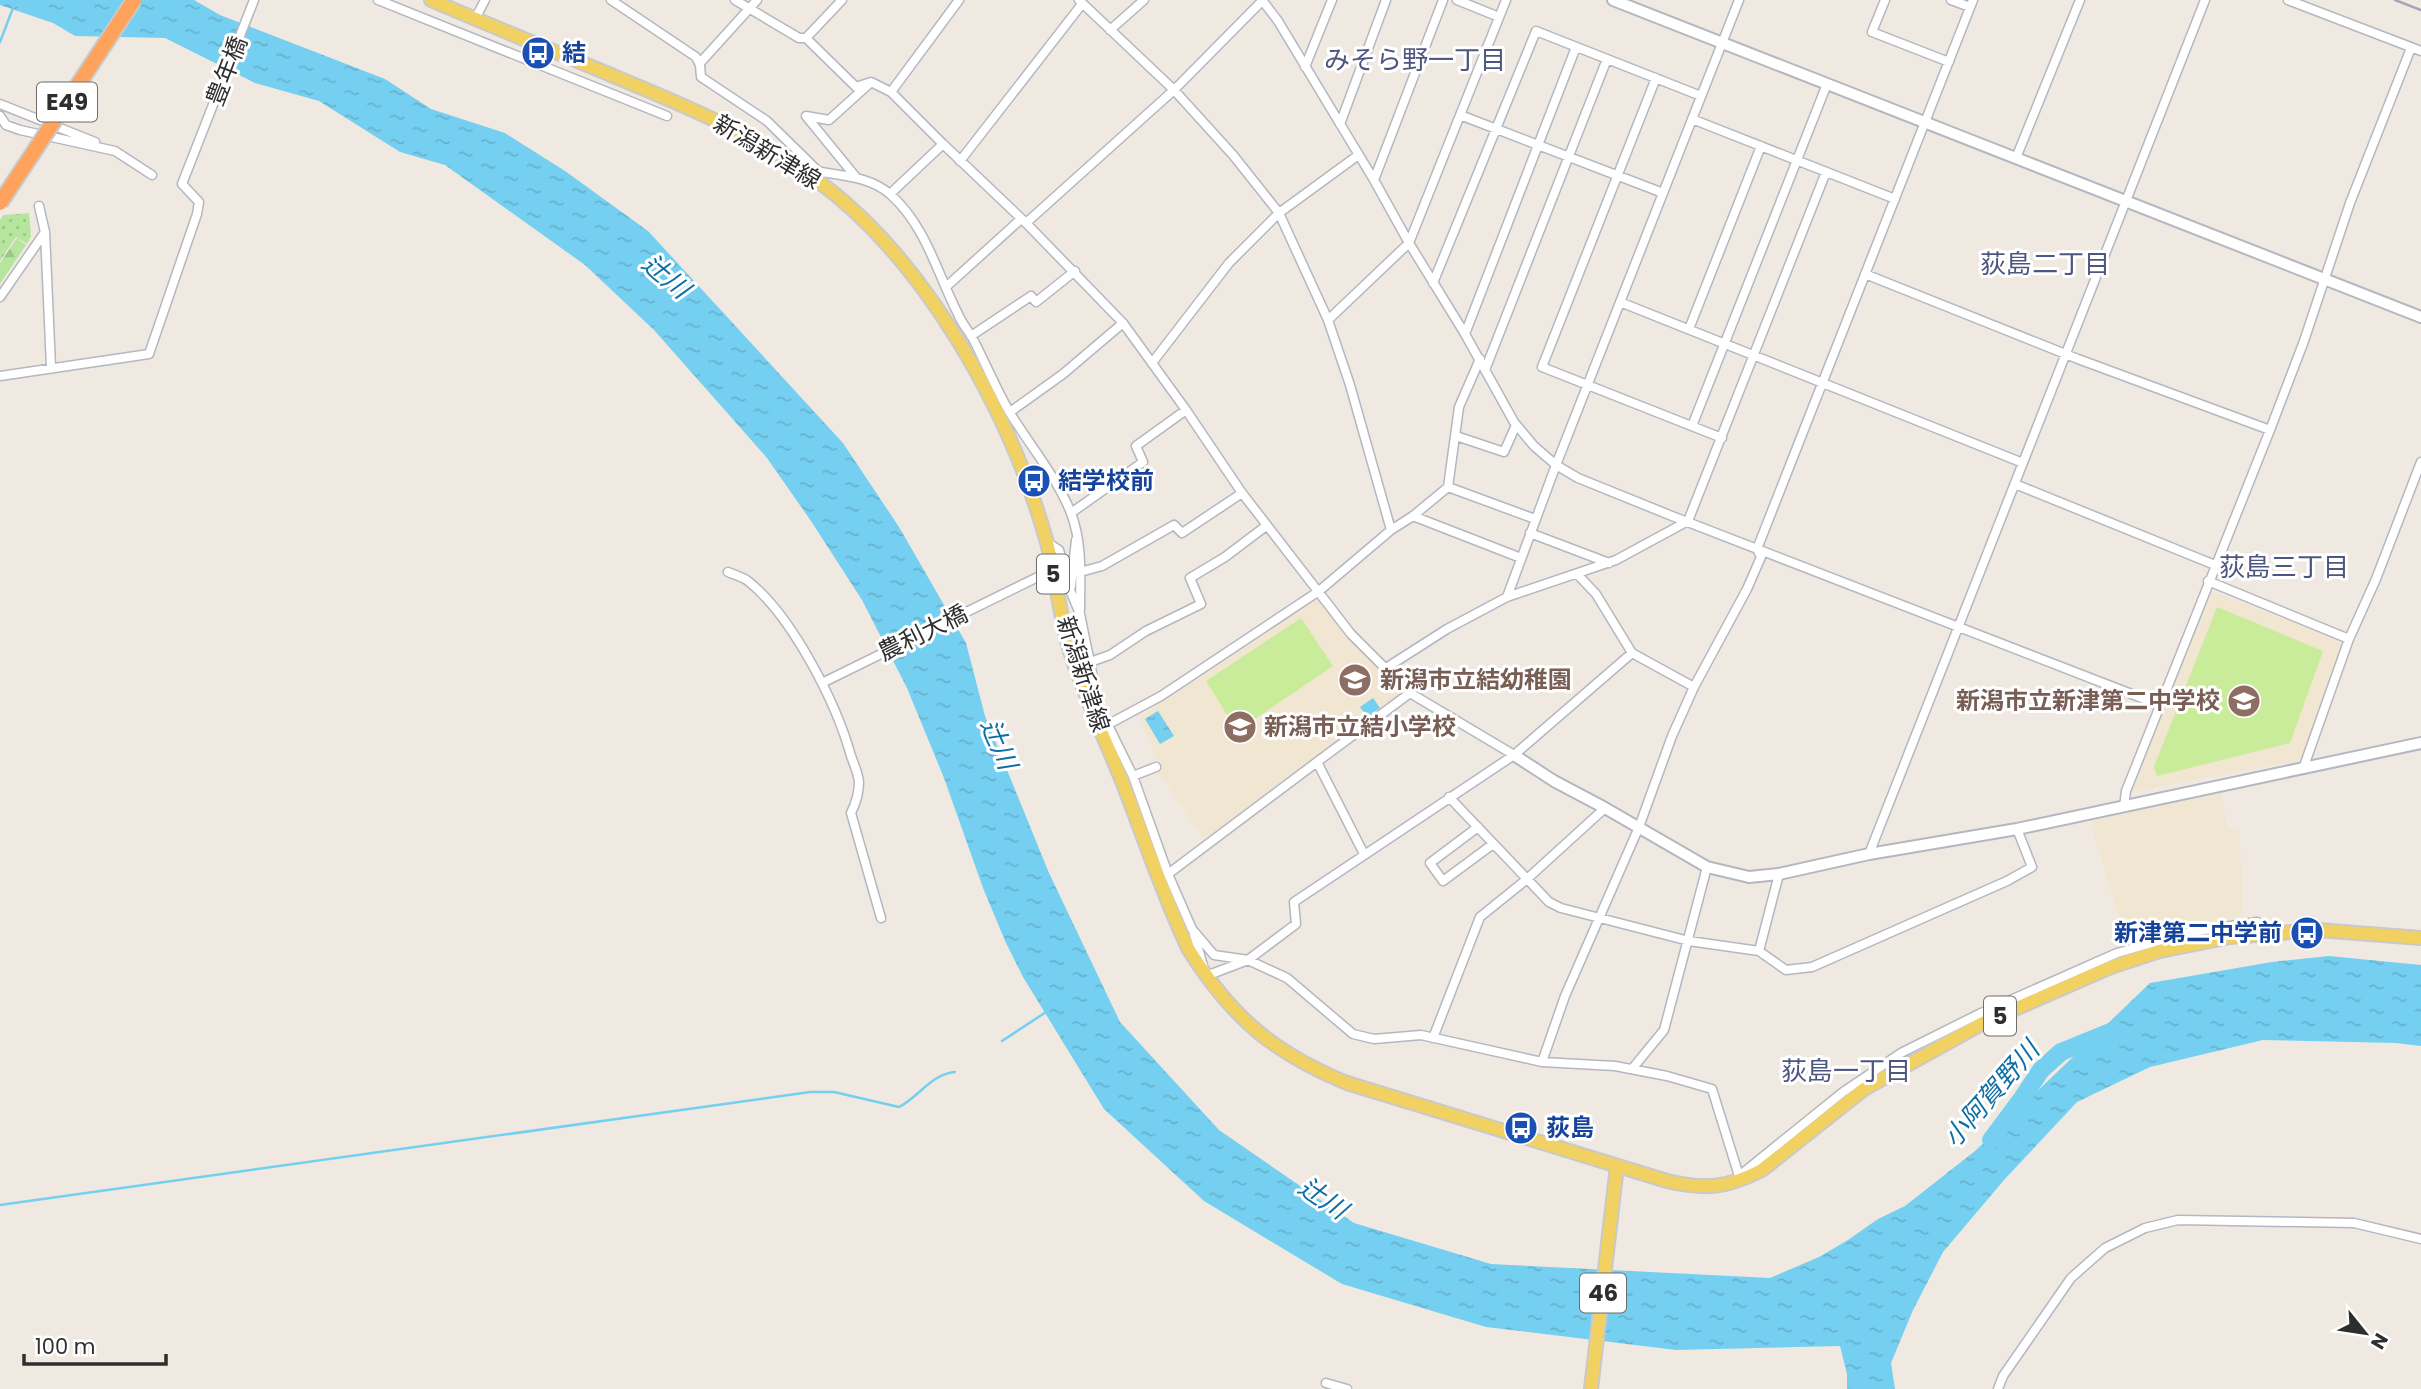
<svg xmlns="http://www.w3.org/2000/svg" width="2421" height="1389" font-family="Poppins,'Noto Sans JP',sans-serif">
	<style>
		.education { fill: #f0e6d1 }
		.grass { fill: url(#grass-dots) }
		.forest { fill: url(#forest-firs) }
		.pitch { fill: #c9ec9a }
		.water { fill: url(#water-ripples) }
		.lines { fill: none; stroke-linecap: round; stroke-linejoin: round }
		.stream { stroke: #75cff0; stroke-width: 2.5 }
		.river { stroke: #75cff0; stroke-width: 18 }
		.street-casing { stroke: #b4b7c1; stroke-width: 11 }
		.secondary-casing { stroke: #b4b7c1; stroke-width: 14 }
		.primary-casing { stroke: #c9c9c9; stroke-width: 16 }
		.street { stroke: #fff; stroke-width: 8 }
		.secondary { stroke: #fff; stroke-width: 10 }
		.primary { stroke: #f2d163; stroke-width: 12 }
		.rail { stroke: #a3a6b8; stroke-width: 2.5 }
		.highway-bridge-casing { stroke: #c9c9c9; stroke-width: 18; stroke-linecap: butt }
		.highway-bridge { stroke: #ffa35c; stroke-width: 14 }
		.labels { text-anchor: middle; stroke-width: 6; stroke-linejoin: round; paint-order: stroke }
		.shield { fill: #fff; stroke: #6d6d6d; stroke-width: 2 }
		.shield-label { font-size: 23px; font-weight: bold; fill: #2e2e2e }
		.transit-label { font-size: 24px; font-weight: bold; fill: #164399; stroke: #fff; text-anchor: start }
		.street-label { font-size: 24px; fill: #2e2e2e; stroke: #fff }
		.education-label { font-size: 24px; font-weight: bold; fill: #785e54; stroke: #fff; text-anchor: start }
		.neighbourhood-label { font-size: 26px; fill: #4d5680; stroke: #fff }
		.water-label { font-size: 26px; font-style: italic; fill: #0d6fa3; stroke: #fff }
	</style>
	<defs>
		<pattern id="grass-dots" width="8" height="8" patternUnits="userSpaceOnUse" patternTransform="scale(1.75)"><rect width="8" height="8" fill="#b6e59e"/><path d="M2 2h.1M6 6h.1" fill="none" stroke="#9dc588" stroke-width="1.8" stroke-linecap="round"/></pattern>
		<pattern id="forest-firs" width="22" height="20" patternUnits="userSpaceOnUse" patternTransform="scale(1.75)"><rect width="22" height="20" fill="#b6e59e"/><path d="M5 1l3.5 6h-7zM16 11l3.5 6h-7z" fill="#9dc588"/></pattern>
		<pattern id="water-ripples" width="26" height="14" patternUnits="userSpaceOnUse" patternTransform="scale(1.75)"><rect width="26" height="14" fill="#75cff0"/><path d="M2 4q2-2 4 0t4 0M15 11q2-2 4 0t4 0" fill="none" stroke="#66b2ce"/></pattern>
	</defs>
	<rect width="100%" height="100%" fill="#efe9e1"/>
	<!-- education -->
	<path class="education" d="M 2216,593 L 2344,642 L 2300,760 L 2130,792 L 2209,594 Z
		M 1317,599 L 1403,694 L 1204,840 L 1158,772 L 1157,761 L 1140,717 Z
		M 2221,792 L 2228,828 L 2240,831 L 2242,915 L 2126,941 L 2090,822 Z"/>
	<!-- grass -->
	<path class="grass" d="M 29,213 L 31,236 L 27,244 L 16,237 L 0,261 L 0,220 L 3,215 Z"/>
	<!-- forest -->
	<path class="forest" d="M 17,238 L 26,245 L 0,284 L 0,263 Z"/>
	<!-- pitch -->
	<path class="pitch" d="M 2217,607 L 2323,651 L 2290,743 L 2157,776 L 2154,767 Z
		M 1301,618 L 1333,666 L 1237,731 L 1206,681 Z"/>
	<!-- water -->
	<path class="water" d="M 0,0 L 194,0 L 220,15 L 385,79 L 431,109 L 505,133 L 565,171 L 648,231 L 843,443 L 899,527 L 966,643 L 985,716 L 1049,873 L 1120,1022 L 1219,1130 L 1354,1223 L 1491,1264 L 1770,1278 L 1819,1257 L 1848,1240 L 1878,1219 L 1905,1206 L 1975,1151 L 2150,983 L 2272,962 L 2329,956 L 2421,965 L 2421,1046 L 2396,1043 L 2263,1040 L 2150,1067 L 2077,1102 L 2004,1180 L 1943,1252 L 1913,1310 L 1891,1363 L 1895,1389 L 1847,1389 L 1847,1374 L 1840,1346 L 1676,1350 L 1486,1327 L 1342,1284 L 1204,1201 L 1104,1109 L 1023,977 L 1006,943 L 983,888 L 944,778 L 907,688 L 862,600 L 811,521 L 767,458 L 654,330 L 585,265 L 445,165 L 400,152 L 319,101 L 255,83 L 165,38 L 75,36 L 53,23 L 0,5 Z
		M 1373,698 L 1380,708 L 1367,717 L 1360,707 Z
		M 1158,711 L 1174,736 L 1160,744 L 1145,719 Z"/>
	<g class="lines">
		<!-- stream -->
		<path class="stream" d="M 0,42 L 16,0
			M 1002,1041 L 1046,1012
			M 0,1205 L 810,1092 L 834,1092 L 899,1107 C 919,1097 931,1074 955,1072"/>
		<!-- river -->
		<path class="river" d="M 1991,1140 L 2023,1097 L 2041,1070 L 2061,1052 L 2115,1030"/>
		<defs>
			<path id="street" d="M 378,0 L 667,116
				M 611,0 L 696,57 L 700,65 L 701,77 L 767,121 L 818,171
				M 735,0 L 799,38 L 806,38 L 856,87 L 871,82 L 891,92 L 943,144 L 1026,223 L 1123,323 L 1186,410 L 1242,493 L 1351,634 L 1410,693 L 1514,755
				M 1079,0 L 1174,90 L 1233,155 L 1279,213 L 1328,320 L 1350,385 L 1391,530
				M 1262,0 L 1278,21 L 1374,180 L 1409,243 L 1465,334 L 1514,422 L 1534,446 L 1556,465 L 1578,478 L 1672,516 L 2160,705
				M 1457,0 L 1499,17
				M 1885,0 L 1872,32 L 1949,62
				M 1951,0 L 1970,7
				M 2288,0 L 2421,51
				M 475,19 L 485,0
				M 1110,30 L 1144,0
				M 806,38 L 842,0
				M 700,63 L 757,0
				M 1305,67 L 1332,0
				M 1656,78 L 1542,367 L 1722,438
				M 891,92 L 959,0
				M 0,104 L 95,142
				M 1460,115 L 1663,193
				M 0,116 L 6,125 L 20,130 L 115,151 L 152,175
				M 1692,119 L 1895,199
				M 1340,124 L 1386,0
				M 2016,158 L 2080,0
				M 960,161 L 1082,4
				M 805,168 C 834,177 865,173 890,194 C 926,226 937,273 958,314 C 961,322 967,329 972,337 C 985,362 996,389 1010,413 C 1031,447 1056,476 1071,513
				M 855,176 L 806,116 L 829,120 L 869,84
				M 1374,180 L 1443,0
				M 890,194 L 943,144
				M 39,206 L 45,232 L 51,367
				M 1026,223 L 1174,90 L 1263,0
				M 1865,274 L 2078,359 L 2270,430
				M 1433,283 L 1536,31 L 1701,96
				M 947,286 L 1021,219
				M 0,297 L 45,232
				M 1620,302 L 2023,463
				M 1328,320 L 1409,243 L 1506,0
				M 1689,329 L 1761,146
				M 1465,334 L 1576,47
				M 971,336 L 1031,296 L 1036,302 L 1075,271
				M 1152,363 L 1229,263 L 1279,213 L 1357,156
				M 1485,370 L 1607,59
				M 0,376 L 149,354 L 197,214 L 199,202 L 182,184 L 254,0
				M 1010,412 L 1063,374 L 1123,323
				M 1692,426 L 1827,84
				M 1456,436 L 1504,452 L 1516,425
				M 2015,484 L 2215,565
				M 1448,487 L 1535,519
				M 1413,516 L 1521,558
				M 1530,533 L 1609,563
				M 1047,542 L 1059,550 L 1070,590 L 1080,614 L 1099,707 L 1133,776 L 1168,874 L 1192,929 L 1214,955 L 1248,960 L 1287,978 L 1353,1034 L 1374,1039 L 1421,1035 L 1542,1062 L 1615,1066 L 1667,1076 L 1712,1089 L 1739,1176 L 1745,1179
				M 728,572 C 735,575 743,577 748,581 C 792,616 836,702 851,756 C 854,764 858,773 859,782 C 859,793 856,803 851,813 L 881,918
				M 1080,572 L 1102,566 L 1174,525 L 1182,533 L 1242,493
				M 1577,574 L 1596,594 L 1632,653 L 1694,687
				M 2208,581 L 2349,639
				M 1071,586 L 1076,540
				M 1507,597 L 1556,465 L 1739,0
				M 1080,610 C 1080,577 1083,545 1071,513 L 1143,462 L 1136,446 L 1186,410
				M 1090,662 L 1110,655 L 1146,631 L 1201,604 L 1190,578 L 1225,557 L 1266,526
				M 1386,668 L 1447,629 L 1507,597 L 1616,560 L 1688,521 L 1826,172
				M 822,683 L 1052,570
				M 1109,729 L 1107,725 L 1161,696 L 1319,591 L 1391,530 L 1413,516 L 1448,487 L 1459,407 L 1480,359
				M 2303,769 L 2349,639 L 2376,579 L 2421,462
				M 1133,776 L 1156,767
				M 1449,797 L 1549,902 L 1561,908 L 1689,941 L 1759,951 L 1786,970 L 1812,967 L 2007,881 L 2032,867 L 2017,829
				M 2124,807 L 2126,791 L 2270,430 L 2304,341 L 2350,203 L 2411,48
				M 1478,827 L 1430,863 L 1443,881 L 1493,844
				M 1364,854 L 1317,762 L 1410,693
				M 1869,854 L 2205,0
				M 1168,874 L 1317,762
				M 1194,934 L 1206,976 L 1248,960 L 1296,924 L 1294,902 L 1514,755 L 1632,653
				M 1759,951 L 1779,874
				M 1433,1038 L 1480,917 L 1527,879 L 1605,808
				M 1542,1062 L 1565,996 L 1639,827 L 1672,736 L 1694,687 L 1747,589 L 1761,557 L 1757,549 L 1973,0
				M 1632,1069 L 1664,1030 L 1707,867
				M 1739,1176 L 1843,1092 L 1901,1053 L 1979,1014 L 2117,953 L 2191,932 L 2257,922
				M 1326,1383 L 1347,1389
				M 1998,1389 L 2003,1376 L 2071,1278 L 2105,1248 L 2145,1228 L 2178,1220 L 2354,1223 L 2421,1239"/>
			<path id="secondary" d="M 1613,0 L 2421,317
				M 1514,755 L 1554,781 L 1605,808 L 1707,867 L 1749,877 L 1779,874 L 1869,854 L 2017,829 L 2421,743"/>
			<path id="primary" d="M 431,0 C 491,26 551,50 611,75 C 681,104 752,133 814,178 C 925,258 1009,410 1046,539 C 1056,575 1059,612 1069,648 C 1083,694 1104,736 1122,781 C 1144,837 1163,896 1189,950 C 1232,1018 1274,1053 1347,1083 L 1667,1181 C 1705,1190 1727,1188 1762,1170 L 1864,1089 L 1983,1023 L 2111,967 L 2160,951 L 2230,937 L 2318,930 L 2421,938
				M 1591,1389 L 1617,1166"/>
		</defs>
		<!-- street casing -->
		<use href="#street" class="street-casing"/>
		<!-- secondary casing -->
		<use href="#secondary" class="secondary-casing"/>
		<!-- primary casing -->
		<use href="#primary" class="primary-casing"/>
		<!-- street -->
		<use href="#street" class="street"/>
		<!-- secondary -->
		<use href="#secondary" class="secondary"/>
		<!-- primary -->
		<use href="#primary" class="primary"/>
		<!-- rail -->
		<path class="rail" d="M 2395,0 L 2421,10"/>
		<defs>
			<path id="highway-bridge" d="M 0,203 L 134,0"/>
		</defs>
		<!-- highway-bridge casing -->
		<use href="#highway-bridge" class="highway-bridge-casing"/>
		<!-- highway-bridge -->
		<use href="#highway-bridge" class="highway-bridge"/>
	</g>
	<!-- icons -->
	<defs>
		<symbol id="bus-disc" viewBox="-11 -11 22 22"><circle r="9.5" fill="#1a4fb4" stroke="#fff"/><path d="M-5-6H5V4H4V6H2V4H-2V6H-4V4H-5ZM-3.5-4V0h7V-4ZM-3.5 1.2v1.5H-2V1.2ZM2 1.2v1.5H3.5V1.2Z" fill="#fff"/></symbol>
		<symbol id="school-disc" viewBox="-11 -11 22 22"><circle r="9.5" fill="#8d6e63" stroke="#fff"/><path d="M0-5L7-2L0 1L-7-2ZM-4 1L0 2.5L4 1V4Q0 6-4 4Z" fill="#fff"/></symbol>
	</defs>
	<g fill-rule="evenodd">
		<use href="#bus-disc" x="519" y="34" width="38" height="38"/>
		<use href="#bus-disc" x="1015" y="462" width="38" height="38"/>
		<use href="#school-disc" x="1336" y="661" width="38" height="38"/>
		<use href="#school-disc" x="2225" y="682" width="38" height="38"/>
		<use href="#school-disc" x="1221" y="708" width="38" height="38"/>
		<use href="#bus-disc" x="2288" y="914" width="38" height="38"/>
		<use href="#bus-disc" x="1502" y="1109" width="38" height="38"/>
	</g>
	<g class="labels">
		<!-- shield labels -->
		<g class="shield">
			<rect x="37" y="82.5" width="60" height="39" rx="5"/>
			<rect x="1037" y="554.5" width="32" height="39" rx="5"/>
			<rect x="1984" y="996.5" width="32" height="39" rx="5"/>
			<rect x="1580" y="1273.5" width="46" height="39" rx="5"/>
		</g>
		<g class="shield-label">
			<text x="67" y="110">E49</text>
			<text x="1053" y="582">5</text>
			<text x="2000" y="1024">5</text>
			<text x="1603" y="1301">46</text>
		</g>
		<!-- transit labels -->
		<g class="transit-label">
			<text x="562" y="61">結</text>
			<text x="1058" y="489">結学校前</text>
			<text x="2282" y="941" text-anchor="end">新津第二中学前</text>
			<text x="1546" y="1136">荻島</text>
		</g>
		<!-- street labels -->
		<g class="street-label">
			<text transform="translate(227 71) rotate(-69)" y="8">豊年橋</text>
			<text transform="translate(767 152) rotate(31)" y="8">新潟新津線</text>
			<text transform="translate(923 633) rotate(-26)" y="8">農利大橋</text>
			<text transform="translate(1083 674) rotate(72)" y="8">新潟新津線</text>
		</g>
		<!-- education labels -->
		<g class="education-label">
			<text x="1380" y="688">新潟市立結幼稚園</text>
			<text x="2220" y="709" text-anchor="end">新潟市立新津第二中学校</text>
			<text x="1264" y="735">新潟市立結小学校</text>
		</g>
		<!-- neighbourhood labels -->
		<g class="neighbourhood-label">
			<text x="1415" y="69">みそら野一丁目</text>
			<text x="2045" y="273">荻島二丁目</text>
			<text x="2284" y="576">荻島三丁目</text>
			<text x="1846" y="1080">荻島一丁目</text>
		</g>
		<!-- water labels -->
		<g class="water-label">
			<text transform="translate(666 276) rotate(40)" y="9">辻川</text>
			<text transform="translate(999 744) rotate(67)" y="9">辻川</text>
			<text transform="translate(1991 1094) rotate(-49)" y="9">小阿賀野川</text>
			<text transform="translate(1323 1198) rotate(34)" y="9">辻川</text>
		</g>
	</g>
	<!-- north arrow -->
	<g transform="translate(2365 1333) rotate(120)" stroke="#ffffff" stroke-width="5" paint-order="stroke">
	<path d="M0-5L12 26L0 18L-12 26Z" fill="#2e2e2e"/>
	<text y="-10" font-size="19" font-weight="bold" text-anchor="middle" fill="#2e2e2e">N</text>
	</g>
	<!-- scale -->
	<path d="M24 1354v10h142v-10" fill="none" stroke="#2e2e2e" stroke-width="3.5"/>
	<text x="35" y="1354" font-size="21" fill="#2e2e2e" stroke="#ffffff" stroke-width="5" paint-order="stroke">100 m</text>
</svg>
